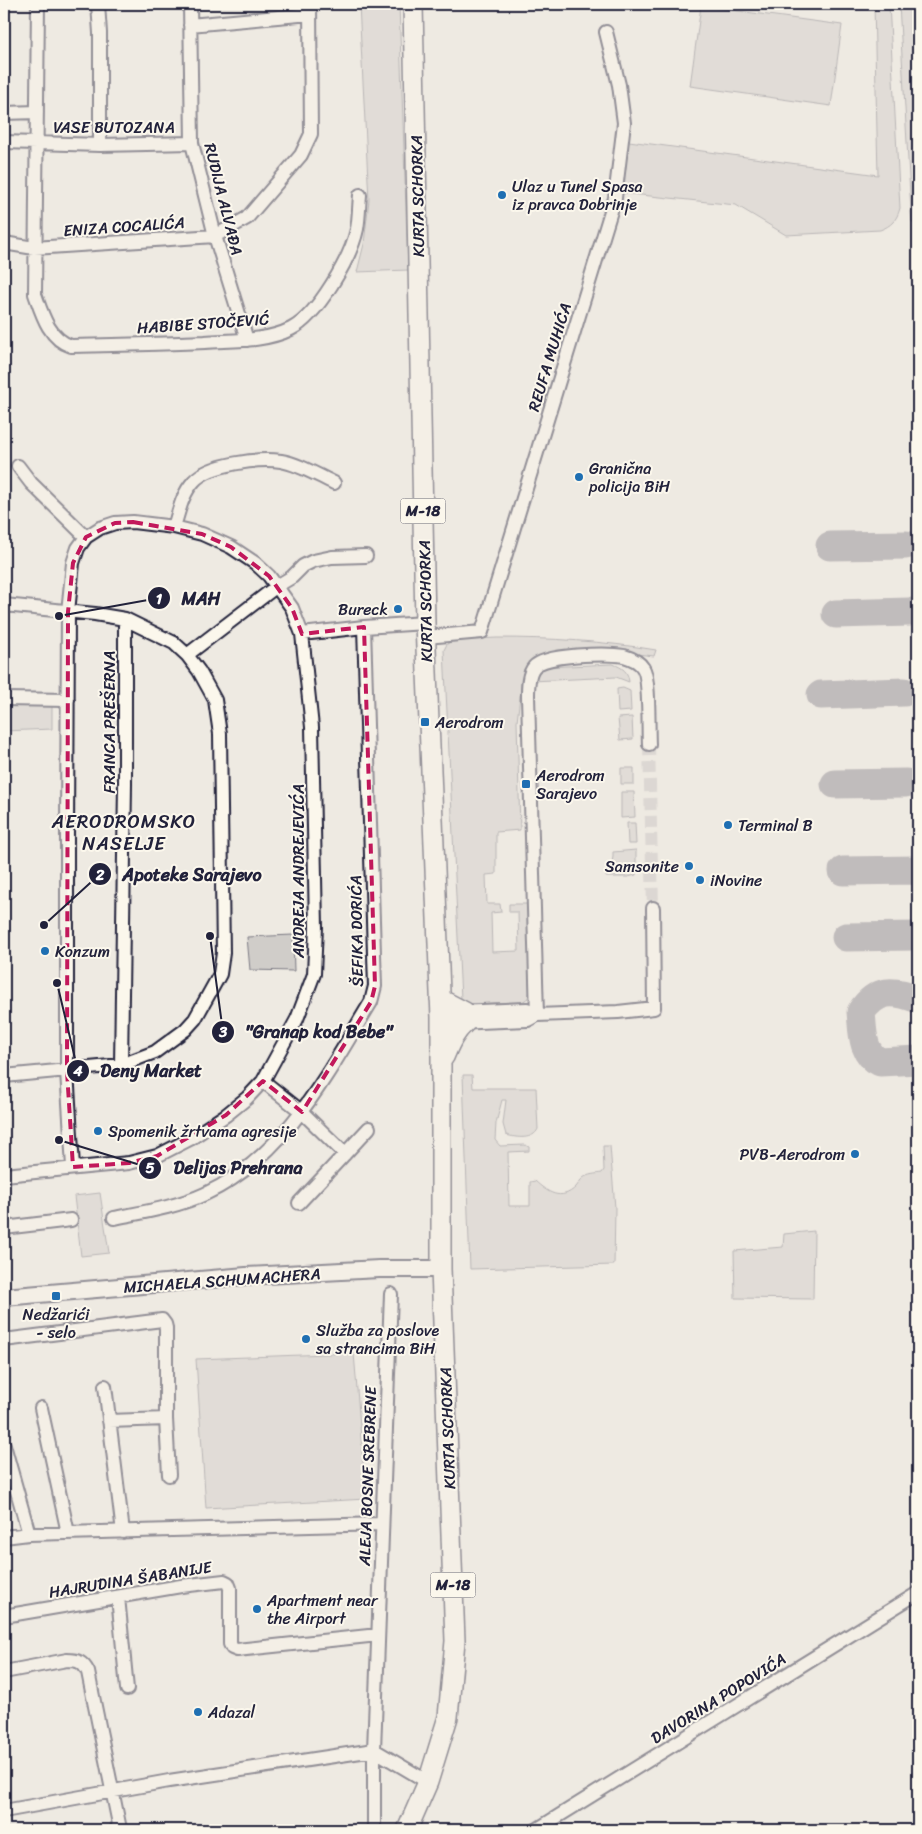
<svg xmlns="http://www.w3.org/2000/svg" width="922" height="1834" font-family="Sriracha,sans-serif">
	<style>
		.green { fill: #d0cdc9; stroke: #797882 }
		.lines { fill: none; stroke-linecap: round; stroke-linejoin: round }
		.taxiway { stroke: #88868e; stroke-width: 29 }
		.street-tunnel { stroke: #c5c2c1; stroke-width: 12; stroke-dasharray: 12 6; stroke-linecap: butt }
		.street-casing { stroke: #22223b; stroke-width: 16 }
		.secondary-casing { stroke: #22223b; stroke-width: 20 }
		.primary-casing { stroke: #22223b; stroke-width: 22 }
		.street { stroke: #fbf7ec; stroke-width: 12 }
		.secondary { stroke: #fbf7ec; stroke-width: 16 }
		.primary { stroke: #fbf7ec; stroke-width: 19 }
		.marked { fill: none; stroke: #c2185b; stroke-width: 4; stroke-dasharray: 10 6; stroke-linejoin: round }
		.poi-dot { fill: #1f6fb2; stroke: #fbf7ec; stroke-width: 2 }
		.labels { text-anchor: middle; stroke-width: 4; stroke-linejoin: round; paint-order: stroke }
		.shield { fill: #fbf7ec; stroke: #636270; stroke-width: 1 }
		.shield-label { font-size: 15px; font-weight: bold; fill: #22223b }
		.street-label { font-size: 16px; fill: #22223b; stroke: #fbf7ec }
		.poi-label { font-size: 16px; fill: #22223b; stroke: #fbf7ec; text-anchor: start }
		.quarter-label { font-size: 19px; letter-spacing: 1px; fill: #22223b; stroke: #fbf7ec }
		.leader { fill: none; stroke: #22223b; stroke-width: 2 }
		.callout-dot { fill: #22223b; stroke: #fbf7ec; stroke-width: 2 }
		.mark-label { font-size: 15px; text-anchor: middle; font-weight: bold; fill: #fff }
		.callout-label { font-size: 18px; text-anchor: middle; font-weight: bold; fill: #22223b; stroke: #fbf7ec; stroke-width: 4; stroke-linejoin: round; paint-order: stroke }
	</style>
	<rect width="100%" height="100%" fill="#eeeae2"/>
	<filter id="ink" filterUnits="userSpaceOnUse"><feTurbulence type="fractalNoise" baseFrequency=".02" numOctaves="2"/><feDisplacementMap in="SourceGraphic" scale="10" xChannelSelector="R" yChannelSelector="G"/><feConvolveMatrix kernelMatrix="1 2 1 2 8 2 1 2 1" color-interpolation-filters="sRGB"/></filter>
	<g filter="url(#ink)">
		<!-- green -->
		<path class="green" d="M 359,4 L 399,4 L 408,270 L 357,272 L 364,244 L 369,200 Z
			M 874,4 L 889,4 L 900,208 C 897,220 891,226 880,230 L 786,235 L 736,205 L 622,193 L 629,141 L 878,175 Z
			M 899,4 L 918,4 L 918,222 L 917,223 L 912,222 L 911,212 Z
			M 701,6 L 842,25 L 831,106 L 690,86 Z
			M 497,638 C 550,638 603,641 656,650 L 654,656 L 602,650 L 543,655 L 532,660 L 524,669 L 522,678 L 517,722 L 520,830 L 496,832 L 496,874 L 486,875 L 487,904 L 500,904 L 501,912 L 491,913 L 492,952 L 519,951 L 518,912 L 509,912 L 509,904 L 527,904 L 530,990 L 528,998 L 522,1002 L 467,1004 L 461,999 L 444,650 L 447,644 L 454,640 Z
			M 613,664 C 623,668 628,671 629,682 L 616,677 L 532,681 L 537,672 L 545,667 Z
			M 623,688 L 630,691 L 631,711 L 618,712 L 617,689 Z
			M 4,703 L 52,704 L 52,729 L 4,731 Z
			M 632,717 L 633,739 L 620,740 L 618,718 Z
			M 621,768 L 634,768 L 634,784 L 621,784 Z
			M 621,792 L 634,792 L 635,817 L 621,818 Z
			M 627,823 L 635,823 L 636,844 L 628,844 Z
			M 636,850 L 636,875 L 628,877 L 606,877 C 606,869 614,866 613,852 Z
			M 293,935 L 294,971 L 250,970 L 247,937 Z
			M 463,1075 L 472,1075 L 473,1088 L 536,1088 L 538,1129 C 533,1140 517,1138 506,1135 L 503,1124 L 506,1100 L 502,1100 L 496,1123 L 495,1140 L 500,1146 L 525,1145 L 529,1147 L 529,1151 L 508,1152 L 509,1206 L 530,1206 L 530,1182 L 535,1181 C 547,1192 561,1202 576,1187 C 578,1185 580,1180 583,1178 C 588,1174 596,1174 602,1173 L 604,1170 L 603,1146 L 610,1146 L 615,1208 L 614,1265 L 470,1269 Z
			M 100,1193 L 109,1253 L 81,1256 L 74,1196 Z
			M 814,1231 L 813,1299 L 735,1298 L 734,1251 L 783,1247 L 784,1234 Z
			M 354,1353 L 366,1499 L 206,1508 L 196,1359 Z"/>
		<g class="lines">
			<!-- taxiway -->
			<path class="taxiway" d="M 830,546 L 906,545
				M 836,614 L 909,612
				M 821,695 L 904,692
				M 835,784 L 906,783
				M 843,871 L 916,870 L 918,872
				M 846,937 L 916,936
				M 918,999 C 894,990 877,988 861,1012 C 863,1030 861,1053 880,1062 L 918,1060"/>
			<!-- street-tunnel -->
			<path class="street-tunnel" d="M 649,744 L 653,908"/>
			<defs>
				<path id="street" d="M 38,4 L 35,294 C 42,314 49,339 71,346 C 116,345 160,344 205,342 C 233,340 265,342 291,329 C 317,316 351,258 357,229 C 359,218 359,206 360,195
					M 98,4 L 100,33 L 100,145
					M 190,4 L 192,143 L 215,236 L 247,340
					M 190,25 L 310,14
					M 4,113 L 37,112
					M 4,142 L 100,145 L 192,143
					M 4,243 L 34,248 L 215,236 L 247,218 L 301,155 L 311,134 L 310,4
					M 18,466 L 31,483 L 86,537
					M 174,527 C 179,511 182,494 194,481 C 209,464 259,458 281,461 C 299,464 317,475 334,483
					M 4,605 L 95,614 L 125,619 L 174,643 L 187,655 L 199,671 L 215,700 L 220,734 L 223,953 L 220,974 L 195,1019 L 185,1030 L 155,1052 L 121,1065 L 4,1076
					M 302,634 L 364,627 L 425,623
					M 426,637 L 482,632 L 615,198 L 624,123 L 619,85 L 606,32
					M 187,655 L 277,586 L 292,577 L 303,566 L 313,561 L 332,557 L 366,556
					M 4,699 L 68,700
					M 459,1012 L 527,1009 L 537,1015
					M 537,1015 L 528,696 C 528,687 528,674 534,667 C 544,654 608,653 624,656 C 631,658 639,661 643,668 C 650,678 648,729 649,744
					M 441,1017 L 455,1023 L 528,1020 L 537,1015 L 618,1012 L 654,1008 L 653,908
					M 121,1065 L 125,784 L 125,619
					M 263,1081 L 302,1112 L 345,1154
					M 4,1175 L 129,1163 L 157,1156 L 190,1139 L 226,1115 L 247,1098 L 263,1081 L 297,1019 L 314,974 L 316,927 L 312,727 L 302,634 L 292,608 L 269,576 L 255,563 L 231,547 L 202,534 L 174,527 L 133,522 L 115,523 L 100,528 L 86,537 L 78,548 L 73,563 L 68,612 L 67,836 L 67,1071 L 73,1167
					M 299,1203 L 369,1128
					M 114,1218 C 144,1212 177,1207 205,1194 C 285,1157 327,1074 371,1002 L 375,986 L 364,627
					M 4,1228 L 71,1220
					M 4,1340 L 162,1320 L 165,1324 L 166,1328 L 166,1419 L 169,1475
					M 105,1386 L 123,1532
					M 41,1408 L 68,1533
					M 109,1421 L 166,1419
					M 4,1445 L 29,1534
					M 4,1537 L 29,1534 L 381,1524
					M 118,1597 L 127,1689
					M 4,1616 L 181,1586 L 224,1581 L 228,1583 L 230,1588 L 230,1644 L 232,1648 L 237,1650 L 378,1635
					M 4,1672 L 67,1660 C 78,1660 83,1662 88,1672 L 119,1824 L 116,1830
					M 4,1811 L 169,1781 L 374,1750 L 428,1782
					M 374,1830 L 374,1750 L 391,1294
					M 536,1830 L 918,1593"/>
				<path id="secondary" d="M 4,1297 L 246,1276 L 379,1269 L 441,1269"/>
				<path id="primary" d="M 440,999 L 465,1012
					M 444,1057 C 450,1043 454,1033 466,1022
					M 407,1830 L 428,1782 L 448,1717 L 455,1641 L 441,1269 L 441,1017 L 425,623 L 413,4"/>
			</defs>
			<!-- street casing -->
			<use href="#street" class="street-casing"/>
			<!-- secondary casing -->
			<use href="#secondary" class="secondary-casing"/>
			<!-- primary casing -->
			<use href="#primary" class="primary-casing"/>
			<!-- street -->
			<use href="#street" class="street"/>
			<!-- secondary -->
			<use href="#secondary" class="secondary"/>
			<!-- primary -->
			<use href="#primary" class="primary"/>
		</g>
	</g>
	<!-- marked area -->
	<path d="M0 0H922V1834H0ZM 133,522 L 202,534 L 231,547 L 269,576 L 292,608 L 302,634 L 364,627 L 375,986 L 371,1002 L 302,1112 L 263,1081 L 226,1115 L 157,1156 L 129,1163 L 73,1167 L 67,1071 L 68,612 L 73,563 L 86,537 L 115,523 Z" fill="#eeeae2" fill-opacity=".55" fill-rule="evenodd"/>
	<path class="marked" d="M 133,522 L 202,534 L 231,547 L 269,576 L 292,608 L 302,634 L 364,627 L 375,986 L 371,1002 L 302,1112 L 263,1081 L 226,1115 L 157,1156 L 129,1163 L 73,1167 L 67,1071 L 68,612 L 73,563 L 86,537 L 115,523 Z"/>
	<!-- markers -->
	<g class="poi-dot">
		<circle cx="502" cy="195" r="5"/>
		<circle cx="579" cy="477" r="5"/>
		<circle cx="398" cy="609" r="5"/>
		<rect x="420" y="717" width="10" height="10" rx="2.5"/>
		<rect x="521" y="779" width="10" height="10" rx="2.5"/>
		<circle cx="728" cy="825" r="5"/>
		<circle cx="689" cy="866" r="5"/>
		<circle cx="700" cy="880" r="5"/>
		<circle cx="45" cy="951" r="5"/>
		<circle cx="98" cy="1131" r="5"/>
		<circle cx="855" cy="1154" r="5"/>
		<rect x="51" y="1291" width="10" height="10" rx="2.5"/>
		<circle cx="306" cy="1339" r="5"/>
		<circle cx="257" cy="1609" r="5"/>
		<circle cx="198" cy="1712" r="5"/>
	</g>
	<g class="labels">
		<!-- shield labels -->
		<g class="shield">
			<rect x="400.5" y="498.5" width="45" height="25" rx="4"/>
			<rect x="430.5" y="1572.5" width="45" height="25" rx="4"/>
		</g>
		<g class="shield-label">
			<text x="423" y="516">M-18</text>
			<text x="453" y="1590">M-18</text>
		</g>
		<!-- street labels -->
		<g class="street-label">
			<text x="114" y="133">VASE BUTOZANA</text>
			<text transform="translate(417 196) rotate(-91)" y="6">KURTA SCHORKA</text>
			<text transform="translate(224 199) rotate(76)" y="6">RUDIJA ALVAĐA</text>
			<text transform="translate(124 226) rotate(-4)" y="6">ENIZA COCALIĆA</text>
			<text transform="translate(203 323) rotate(-4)" y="6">HABIBE STOČEVIĆ</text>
			<text transform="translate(549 357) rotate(-73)" y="6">REUFA MUHIĆA</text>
			<text transform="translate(425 601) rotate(-91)" y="6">KURTA SCHORKA</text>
			<text transform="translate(109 722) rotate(-90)" y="6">FRANCA PREŠERNA</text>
			<text transform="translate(298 871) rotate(-90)" y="6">ANDREJA ANDREJEVIĆA</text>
			<text transform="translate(356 931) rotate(-91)" y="6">ŠEFIKA DORIĆA</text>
			<text transform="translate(222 1280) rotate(-4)" y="6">MICHAELA SCHUMACHERA</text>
			<text transform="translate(447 1428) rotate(-92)" y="6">KURTA SCHORKA</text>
			<text transform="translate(367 1476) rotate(-88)" y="6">ALEJA BOSNE SREBRENE</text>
			<text transform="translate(130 1579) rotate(-9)" y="6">HAJRUDINA ŠABANIJE</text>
			<text transform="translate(718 1698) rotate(-32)" y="6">DAVORINA POPOVIĆA</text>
		</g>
		<!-- poi labels -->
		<g class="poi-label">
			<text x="512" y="192">Ulaz u Tunel Spasa<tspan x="512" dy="18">iz pravca Dobrinje</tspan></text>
			<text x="589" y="474">Granična<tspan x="589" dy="18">policija BiH</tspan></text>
			<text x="388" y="615" text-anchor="end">Bureck</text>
			<text x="435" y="728">Aerodrom</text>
			<text x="536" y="781">Aerodrom<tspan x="536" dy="18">Sarajevo</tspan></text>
			<text x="738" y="831">Terminal B</text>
			<text x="679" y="872" text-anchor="end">Samsonite</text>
			<text x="710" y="886">iNovine</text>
			<text x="55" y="957">Konzum</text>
			<text x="108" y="1137">Spomenik žrtvama agresije</text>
			<text x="845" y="1160" text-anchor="end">PVB-Aerodrom</text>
			<text x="56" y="1320" text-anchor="middle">Nedžarići<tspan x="56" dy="18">- selo</tspan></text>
			<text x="316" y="1336">Služba za poslove<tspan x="316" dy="18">sa strancima BiH</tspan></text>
			<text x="267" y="1606">Apartment near<tspan x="267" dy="18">the Airport</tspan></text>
			<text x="208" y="1718">Adazal</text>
		</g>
		<!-- quarter labels -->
		<g class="quarter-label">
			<text x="124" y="828">AERODROMSKO<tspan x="124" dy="22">NASELJE</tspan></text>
		</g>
	</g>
	<!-- callouts -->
	<path class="leader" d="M59 616L159 598M44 925L100 874M210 936L223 1032M57 983L78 1071M59 1140L150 1168"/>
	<g class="callout-dot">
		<circle cx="59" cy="616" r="5"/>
		<circle cx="44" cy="925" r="5"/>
		<circle cx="210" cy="936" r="5"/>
		<circle cx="57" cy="983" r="5"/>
		<circle cx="59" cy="1140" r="5"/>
		<circle cx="159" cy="598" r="12"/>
		<circle cx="100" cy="874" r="12"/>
		<circle cx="223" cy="1032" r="12"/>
		<circle cx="78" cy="1071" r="12"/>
		<circle cx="150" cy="1168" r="12"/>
	</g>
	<g class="mark-label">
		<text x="159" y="604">1</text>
		<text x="100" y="880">2</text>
		<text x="223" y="1037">3</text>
		<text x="78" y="1076">4</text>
		<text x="150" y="1173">5</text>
	</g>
	<g class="callout-label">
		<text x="201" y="605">MAH</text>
		<text x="192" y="881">Apoteke Sarajevo</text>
		<text x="319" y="1038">"Granap kod Bebe"</text>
		<text x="151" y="1077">Deny Market</text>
		<text x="238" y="1174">Delijas Prehrana</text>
	</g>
	<!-- margin -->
	<rect width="922" height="1834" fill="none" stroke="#fbf7ec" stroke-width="20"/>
	<rect x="10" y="10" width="902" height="1814" fill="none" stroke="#22223b" stroke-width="2" filter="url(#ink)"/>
</svg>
